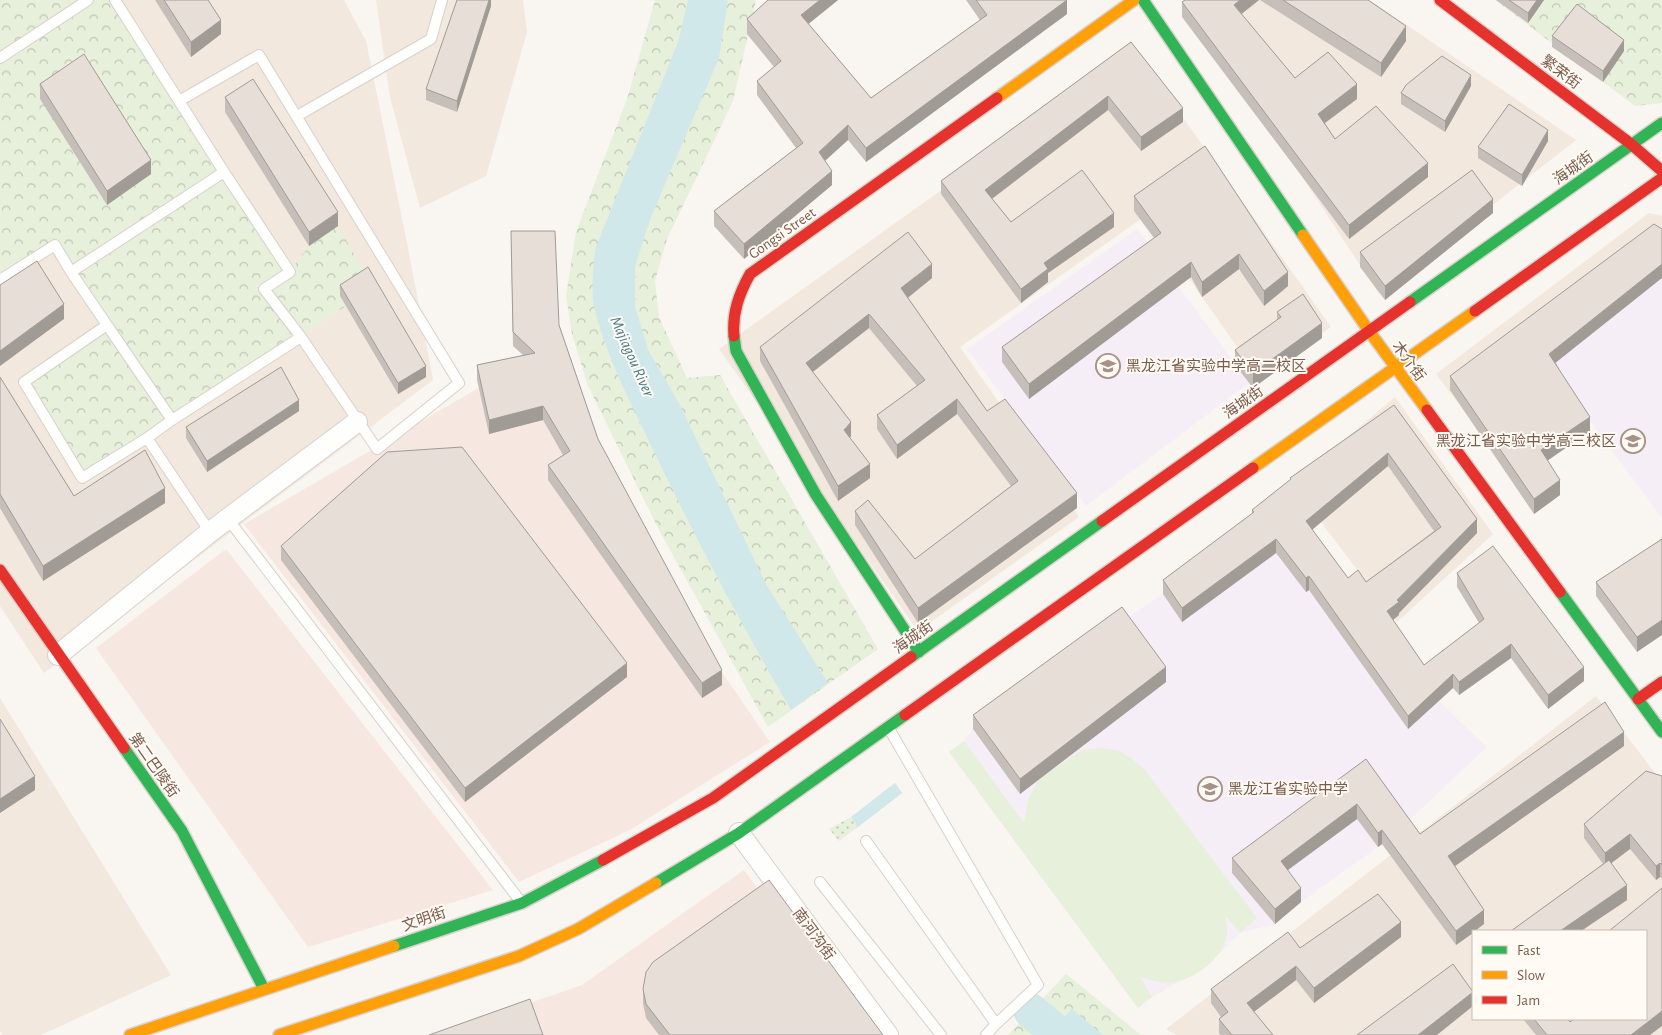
<svg xmlns="http://www.w3.org/2000/svg" width="1662" height="1035" font-family="'Alegreya Sans','Noto Sans SC',sans-serif">
	<style>
		.residential { fill: #f2e8de; fill-rule: evenodd }
		.commercial { fill: #f6e8e1 }
		.education { fill: #f6eef6 }
		.grass { fill: url(#grass-dots) }
		.park { fill: url(#park-crowns) }
		.pitch { fill: #e7f0db }
		.water { fill: #d0e8ea }
		.lines { fill: none; stroke-linecap: round; stroke-linejoin: round }
		.river { stroke: #d0e8ea; stroke-width: 35 }
		.lane-casing { stroke: #d7d1cb; stroke-width: 12 }
		.street-casing { stroke: #d7d1cb; stroke-width: 22 }
		.fast-casing { stroke: #d9d2cb; stroke-width: 14 }
		.slow-casing { stroke: #d9d2cb; stroke-width: 14 }
		.jam-casing { stroke: #d9d2cb; stroke-width: 14 }
		.lane { stroke: #fefefd; stroke-width: 10 }
		.street { stroke: #fefefd; stroke-width: 20 }
		.fast { stroke: #30b455; stroke-width: 11 }
		.slow { stroke: #ff9f0a; stroke-width: 11 }
		.jam { stroke: #e5322d; stroke-width: 11 }
		.wall { fill: #c6bfb9; fill-rule: evenodd }
		.shaded-wall { fill: #a19b96 }
		.building { fill: #e6ded7; stroke: #a19b96; fill-rule: evenodd }
		.labels { text-anchor: middle; stroke-width: 4; stroke-linejoin: round; paint-order: stroke }
		.street-label { font-size: 15px; fill: #7a5c4d; stroke: #fffaf3 }
		.poi-label { font-size: 15px; fill: #7a5c4d; stroke: #fffaf3; text-anchor: start }
		.water-label { font-size: 16px; font-style: italic; fill: #437c86; stroke: #fffaf3 }
	</style>
	<defs>
		<pattern id="grass-dots" width="8" height="8" patternUnits="userSpaceOnUse" patternTransform="scale(1.25)"><rect width="8" height="8" fill="#e7f0db"/><path d="M2 2h.1M6 6h.1" fill="none" stroke="#c0c6b4" stroke-width="1.8" stroke-linecap="round"/></pattern>
		<pattern id="park-crowns" width="20" height="18" patternUnits="userSpaceOnUse" patternTransform="scale(1.25)"><rect width="20" height="18" fill="#e7f0db"/><path d="M2 6a3 3 0 1 1 6 0M12 15a3 3 0 1 1 6 0" fill="none" stroke="#c0c6b4"/></pattern>
	</defs>
	<rect width="100%" height="100%" fill="#f9f5f0"/>
	<!-- residential -->
	<path class="residential" d="M 0,0 L 344,0 L 366,41 L 409,253 L 433,380 L 44,673 L 0,606 Z
		M 376,0 L 523,0 L 527,32 L 486,176 L 420,208 L 390,97 Z
		M 1186,0 L 1370,0 L 1576,140 L 1379,294 Z
		M 1136,51 L 1331,327 L 1259,378 L 1145,216 L 960,347 L 1079,517 L 918,631 L 719,349 Z
		M 1649,213 L 1662,216 L 1662,264 L 1498,456 L 1436,374 Z
		M 1395,397 L 1493,534 L 1397,622 L 1292,484 Z
		M 1596,696 L 1662,782 L 1662,1035 L 1176,1035 L 1166,1029 ZM 1473,931 L 1646,931 L 1646,1019 L 1473,1019 Z
		M 0,698 L 171,975 L 41,1035 L 3,1035 L 0,1031 Z"/>
	<!-- commercial -->
	<path class="commercial" d="M 513,368 L 770,742 L 630,830 L 519,882 L 244,524 Z
		M 226,549 L 493,890 L 308,947 L 96,648 Z
		M 744,870 L 866,1035 L 437,1035 L 582,985 Z"/>
	<!-- education -->
	<path class="education" d="M 1137,229 L 1249,383 L 1086,506 L 967,349 Z
		M 1662,277 L 1662,518 L 1547,363 Z
		M 1252,524 L 1487,747 L 1403,826 L 1378,847 L 1301,902 L 1275,924 L 1240,933 L 1205,967 L 1152,997 L 1138,1008 L 949,752 L 964,741 L 973,729 L 1122,621 L 1163,594 Z"/>
	<!-- grass -->
	<path class="grass" d="M 895,783 L 902,793 L 839,841 L 829,829 L 851,817 Z"/>
	<!-- park -->
	<path class="park" d="M 0,0 L 115,0 L 290,271 L 309,246 L 338,226 L 368,278 L 340,296 L 346,306 L 82,478 L 24,382 L 107,325 L 55,245 L 0,280 Z
		M 655,0 L 756,0 L 733,101 L 667,239 L 655,281 L 659,317 L 687,378 L 720,375 L 878,649 L 768,727 L 660,532 L 588,386 L 572,334 L 566,296 L 576,232 L 627,99 Z
		M 1495,0 L 1662,0 L 1662,103 L 1635,106 Z
		M 1066,974 L 1141,1035 L 1008,1035 Z"/>
	<!-- pitch -->
	<path class="pitch" d="M 964,741 L 1024,823 L 1028,800 L 1038,780 L 1082,750 L 1102,748 L 1119,751 L 1131,758 L 1145,770 L 1257,918 L 1240,933 L 1226,916 C 1226,922 1228,929 1227,935 C 1223,958 1196,978 1175,982 C 1163,984 1151,980 1140,977 L 1152,997 L 1138,1008 L 949,752 Z"/>
	<!-- water -->
	<path class="water" d="M 688,0 L 728,0 L 719,58 L 651,217 L 635,266 L 635,306 L 648,350 L 679,403 L 766,584 L 828,683 L 791,710 C 739,621 691,530 647,437 C 627,395 605,353 594,307 C 591,290 593,264 596,247 L 679,39 Z
		M 895,783 L 902,793 L 858,827 L 851,817 Z
		M 1072,1009 L 1103,1035 L 1048,1035 Z"/>
	<g class="lines">
		<!-- river -->
		<path class="river" d="M 1031,1011 L 1060,1035"/>
		<defs>
			<path id="lane" d="M 115,0 L 224,172
				M 0,58 L 88,0
				M 297,116 L 431,39 L 442,0
				M 71,272 L 107,325 L 24,382 L 82,478 L 147,438 L 210,532
				M 0,280 L 55,245 L 71,272 L 224,172 L 290,272 L 264,289 L 301,337 L 377,449 L 459,383 L 259,55 L 179,101
				M 107,325 L 172,420 L 147,438
				M 172,420 L 301,337
				M 228,519 L 521,902
				M 866,841 L 996,1024 L 1038,985 L 888,727
				M 820,882 L 941,1035
				M 986,1035 L 996,1024"/>
			<path id="street" d="M 58,655 L 210,532 L 357,422
				M 739,833 L 888,1035"/>
			<path id="fast" d="M 1143,0 L 1303,235
				M 1410,302 L 1662,123
				M 734,336 L 736,351 L 816,495 L 919,652
				M 1560,592 L 1662,732
				M 911,657 L 1102,521
				M 124,748 L 182,831 L 264,989
				M 656,883 L 739,833 L 905,715
				M 394,946 L 522,903 L 603,860"/>
			<path id="slow" d="M 997,98 L 1134,0
				M 1303,235 L 1369,331 L 1427,410
				M 1253,468 L 1475,311
				M 130,1035 L 394,946
				M 279,1035 L 519,956 L 578,929 L 656,883"/>
			<path id="jam" d="M 1440,0 L 1631,144 L 1662,171
				M 1475,311 L 1662,178
				M 734,336 C 732,313 739,294 750,274 L 997,98
				M 1427,410 L 1560,592
				M 1102,521 L 1410,302
				M 0,570 L 124,748
				M 1638,699 L 1662,682
				M 905,715 L 1253,468
				M 603,860 L 713,798 L 911,657"/>
		</defs>
		<!-- lane casing -->
		<use href="#lane" class="lane-casing"/>
		<!-- street casing -->
		<use href="#street" class="street-casing"/>
		<!-- fast casing -->
		<use href="#fast" class="fast-casing"/>
		<!-- slow casing -->
		<use href="#slow" class="slow-casing"/>
		<!-- jam casing -->
		<use href="#jam" class="jam-casing"/>
		<!-- lane -->
		<use href="#lane" class="lane"/>
		<!-- street -->
		<use href="#street" class="street"/>
		<!-- fast -->
		<use href="#fast" class="fast"/>
		<!-- slow -->
		<use href="#slow" class="slow"/>
		<!-- jam -->
		<use href="#jam" class="jam"/>
	</g>
	<!-- wall -->
	<path class="wall" d="M 155,0 L 208,0 L 221,34 L 191,57 Z
		M 491,0 L 491,6 L 457,112 L 426,100 L 426,89 Z
		M 768,0 L 838,0 L 808,24 L 871,98 L 980,20 L 966,0 L 1067,0 L 1067,14 L 866,162 L 848,140 L 825,161 L 832,185 L 744,259 L 714,226 L 714,211 L 796,148 L 757,95 L 757,81 L 774,67 L 747,34 L 747,19 Z
		M 1185,0 L 1259,0 L 1241,14 L 1295,78 L 1357,99 L 1325,123 L 1335,139 L 1428,177 L 1349,239 L 1182,17 L 1182,2 Z
		M 1260,0 L 1368,0 L 1406,41 L 1381,77 Z
		M 1496,0 L 1544,0 L 1528,23 Z
		M 1552,36 L 1624,51 L 1603,82 L 1552,47 Z
		M 1131,42 L 1183,122 L 1141,151 L 1108,110 L 992,199 L 1011,222 L 1114,227 L 1048,273 L 1048,282 L 1021,303 L 941,194 L 941,181 Z
		M 40,84 L 151,174 L 107,205 L 40,99 Z
		M 1471,86 L 1445,132 L 1401,104 L 1401,93 Z
		M 225,97 L 338,226 L 309,246 L 225,112 Z
		M 1548,141 L 1522,186 L 1478,158 L 1478,147 Z
		M 1205,146 L 1288,286 L 1264,306 L 1239,269 L 1202,297 L 1191,277 L 1029,399 L 1002,362 L 1002,347 L 1154,238 L 1134,211 L 1134,196 Z
		M 1493,213 L 1385,300 L 1360,267 L 1360,252 Z
		M 511,245 L 559,325 L 598,439 L 722,685 L 702,698 L 548,480 L 548,465 L 563,455 L 543,420 L 489,434 L 477,380 L 477,365 L 523,355 L 513,346 Z
		M 932,278 L 908,298 L 987,411 L 1077,508 L 918,623 L 855,525 L 855,511 L 915,559 L 1011,486 L 957,414 L 897,459 L 877,429 L 877,415 L 917,386 L 869,328 L 813,372 L 851,436 L 850,438 L 870,478 L 838,501 L 760,361 L 760,347 Z
		M 340,285 L 426,377 L 398,394 L 340,296 Z
		M 1277,312 L 1322,338 L 1253,388 L 1235,365 L 1235,350 L 1277,320 Z
		M 1556,363 L 1590,431 L 1547,461 L 1560,495 L 1534,514 L 1450,390 L 1450,376 Z
		M 0,377 L 74,496 L 165,503 L 43,581 L 0,508 Z
		M 1394,405 L 1477,533 L 1399,613 L 1399,615 L 1393,620 L 1424,665 L 1479,623 L 1457,587 L 1457,573 L 1584,681 L 1548,709 L 1511,658 L 1459,695 L 1453,688 L 1408,729 L 1309,590 L 1306,592 L 1276,553 L 1182,622 L 1163,594 L 1163,580 L 1252,514 L 1252,510 L 1290,480 L 1290,478 ZM 1388,466 L 1434,531 L 1366,582 L 1348,578 L 1312,529 Z
		M 299,411 L 207,472 L 186,438 L 186,427 Z
		M 1662,539 L 1637,652 L 1596,596 L 1596,582 Z
		M 281,546 L 627,677 L 465,802 L 281,560 Z
		M 1166,682 L 1020,794 L 973,729 L 973,715 Z
		M 1624,746 L 1455,866 L 1484,924 L 1473,931 L 1473,933 L 1456,945 L 1382,844 L 1378,847 L 1357,819 L 1288,870 L 1301,902 L 1275,924 L 1232,873 L 1232,858 L 1366,759 L 1420,834 Z
		M 1662,776 L 1662,879 L 1660,877 L 1656,880 L 1630,849 L 1611,863 L 1627,900 L 1581,931 L 1511,931 L 1603,864 L 1584,838 L 1584,824 Z
		M 1401,937 L 1314,1003 L 1296,980 L 1254,1012 L 1273,1035 L 1221,1035 L 1219,1034 L 1219,1019 L 1221,1017 L 1211,1003 L 1211,989 L 1300,948 Z
		M 643,989 L 883,1035 L 659,1035 L 646,1018 L 643,1003 Z
		M 1523,1019 L 1568,1019 L 1570,1022 L 1650,1035 L 1536,1035 Z"/>
	<!-- shaded-wall -->
	<path class="shaded-wall" d="M 489,0 L 491,0 L 491,6 L 457,112 L 457,101 Z
		M 820,0 L 838,0 L 801,30 L 801,15 Z
		M 1067,0 L 1067,14 L 866,162 L 866,148 Z
		M 1240,0 L 1259,0 L 1234,20 L 1234,5 Z
		M 1537,0 L 1544,0 L 1528,23 L 1528,13 Z
		M 221,20 L 221,34 L 191,57 L 191,42 Z
		M 1406,26 L 1406,41 L 1381,77 L 1381,63 Z
		M 1624,40 L 1624,51 L 1603,82 L 1603,71 Z
		M 1471,75 L 1471,86 L 1445,132 L 1445,121 Z
		M 1357,84 L 1357,99 L 1318,128 L 1318,114 Z
		M 1108,96 L 1108,110 L 985,204 L 985,190 Z
		M 1183,108 L 1183,122 L 1141,151 L 1141,137 Z
		M 848,125 L 848,140 L 819,166 L 819,152 Z
		M 1548,130 L 1548,141 L 1522,186 L 1522,175 Z
		M 151,160 L 151,174 L 107,205 L 107,191 Z
		M 1428,163 L 1428,177 L 1349,239 L 1349,225 Z
		M 832,171 L 832,185 L 744,259 L 744,244 Z
		M 1493,199 L 1493,213 L 1385,300 L 1385,286 Z
		M 338,212 L 338,226 L 309,246 L 309,232 Z
		M 1114,213 L 1114,227 L 1048,273 L 1048,282 L 1021,303 L 1021,289 L 1044,263 Z
		M 1239,254 L 1239,269 L 1202,297 L 1202,282 Z
		M 1191,262 L 1191,277 L 1029,399 L 1029,384 Z
		M 932,264 L 932,278 L 901,303 L 901,288 Z
		M 1662,264 L 1662,278 L 1549,368 L 1549,354 Z
		M 1288,272 L 1288,286 L 1264,306 L 1264,291 Z
		M 64,304 L 64,319 L 0,366 L 0,351 Z
		M 869,314 L 869,328 L 806,377 L 806,363 Z
		M 1322,323 L 1322,338 L 1253,388 L 1253,373 Z
		M 426,366 L 426,377 L 398,394 L 398,383 Z
		M 957,399 L 957,414 L 897,459 L 897,445 Z
		M 299,400 L 299,411 L 207,472 L 207,461 Z
		M 543,406 L 543,420 L 489,434 L 489,420 Z
		M 1590,417 L 1590,431 L 1541,465 L 1541,450 Z
		M 851,422 L 851,436 L 844,444 L 844,430 Z
		M 1388,453 L 1388,466 L 1306,535 L 1306,521 Z
		M 870,464 L 870,478 L 838,501 L 838,486 Z
		M 1560,480 L 1560,495 L 1534,514 L 1534,499 Z
		M 165,488 L 165,503 L 43,581 L 43,566 Z
		M 1077,493 L 1077,508 L 918,623 L 918,608 Z
		M 1477,519 L 1477,533 L 1399,613 L 1399,615 L 1387,625 L 1387,611 Z
		M 1276,539 L 1276,553 L 1182,622 L 1182,608 Z
		M 1309,576 L 1309,590 L 1306,592 L 1306,578 Z
		M 1662,620 L 1662,635 L 1637,652 L 1637,637 Z
		M 1511,644 L 1511,658 L 1459,695 L 1459,682 Z
		M 627,663 L 627,677 L 465,802 L 465,788 Z
		M 1166,667 L 1166,682 L 1020,794 L 1020,779 Z
		M 1584,667 L 1584,681 L 1548,709 L 1548,695 Z
		M 722,670 L 722,685 L 702,698 L 702,683 Z
		M 1453,674 L 1453,688 L 1408,729 L 1408,716 Z
		M 1624,732 L 1624,746 L 1448,871 L 1448,856 Z
		M 35,776 L 35,790 L 0,813 L 0,799 Z
		M 1357,804 L 1357,819 L 1281,875 L 1281,861 Z
		M 1382,830 L 1382,844 L 1378,847 L 1378,833 Z
		M 1630,834 L 1630,849 L 1605,868 L 1605,853 Z
		M 1660,863 L 1660,877 L 1656,880 L 1656,866 Z
		M 1627,885 L 1627,900 L 1581,931 L 1560,931 Z
		M 1301,888 L 1301,902 L 1275,924 L 1275,909 Z
		M 1484,910 L 1484,924 L 1475,931 L 1473,931 L 1473,933 L 1456,945 L 1456,931 Z
		M 1401,922 L 1401,937 L 1314,1003 L 1314,988 Z
		M 1296,966 L 1296,980 L 1247,1017 L 1247,1003 Z
		M 1473,992 L 1473,1006 L 1437,1035 L 1418,1035 Z
		M 1662,1011 L 1662,1026 L 1650,1035 L 1631,1035 Z"/>
	<!-- building -->
	<path class="building" d="M 164,0 L 208,0 L 221,20 L 191,42 Z
		M 457,0 L 489,0 L 457,101 L 426,89 Z
		M 768,0 L 820,0 L 801,15 L 871,98 L 987,15 L 976,0 L 1067,0 L 866,148 L 848,125 L 819,152 L 832,171 L 744,244 L 714,211 L 803,143 L 757,81 L 781,61 L 747,19 Z
		M 1185,0 L 1240,0 L 1234,5 L 1295,78 L 1328,52 L 1357,84 L 1318,114 L 1335,139 L 1376,106 L 1428,163 L 1349,225 L 1182,2 Z
		M 1283,0 L 1368,0 L 1406,26 L 1381,63 Z
		M 1509,0 L 1537,0 L 1528,13 Z
		M 1577,4 L 1624,40 L 1603,71 L 1552,36 Z
		M 1131,42 L 1183,108 L 1141,137 L 1108,96 L 985,190 L 1011,222 L 1082,170 L 1114,213 L 1044,263 L 1048,269 L 1021,289 L 941,181 Z
		M 84,54 L 151,160 L 107,191 L 40,84 Z
		M 1442,56 L 1471,75 L 1445,121 L 1401,93 L 1406,85 Z
		M 253,79 L 338,212 L 309,232 L 225,97 Z
		M 1509,104 L 1548,130 L 1522,175 L 1478,147 Z
		M 1205,146 L 1288,272 L 1264,291 L 1239,254 L 1202,282 L 1191,262 L 1029,384 L 1002,347 L 1161,233 L 1134,196 Z
		M 1472,170 L 1493,199 L 1385,286 L 1360,252 Z
		M 1654,224 L 1662,229 L 1662,264 L 1549,354 L 1590,417 L 1541,450 L 1560,480 L 1534,499 L 1450,376 Z
		M 511,231 L 555,231 L 559,325 L 598,439 L 722,670 L 702,683 L 548,465 L 570,451 L 543,406 L 489,420 L 477,365 L 535,353 L 513,332 Z
		M 908,232 L 932,264 L 901,288 L 987,411 L 1005,399 L 1077,493 L 918,608 L 855,511 L 868,500 L 915,559 L 1018,481 L 957,399 L 897,445 L 877,415 L 925,380 L 869,314 L 806,363 L 851,422 L 844,430 L 870,464 L 838,486 L 760,347 Z
		M 37,261 L 64,304 L 0,351 L 0,285 Z
		M 368,267 L 426,366 L 398,383 L 340,285 Z
		M 1303,294 L 1322,323 L 1253,373 L 1235,350 L 1281,317 L 1277,312 Z
		M 281,367 L 299,400 L 207,461 L 186,427 Z
		M 0,377 L 74,496 L 145,450 L 165,488 L 43,566 L 0,494 Z
		M 1394,405 L 1477,519 L 1397,600 L 1399,602 L 1387,611 L 1424,665 L 1484,619 L 1457,573 L 1493,546 L 1584,667 L 1548,695 L 1511,644 L 1459,682 L 1453,674 L 1408,716 L 1309,576 L 1306,578 L 1276,539 L 1182,608 L 1163,580 L 1254,512 L 1252,510 L 1291,479 L 1290,478 ZM 1388,453 L 1441,527 L 1366,582 L 1358,570 L 1348,578 L 1306,521 Z
		M 462,447 L 627,663 L 465,788 L 281,546 L 387,452 Z
		M 1662,539 L 1662,620 L 1637,637 L 1596,582 Z
		M 1122,607 L 1166,667 L 1020,779 L 973,715 Z
		M 1605,702 L 1624,732 L 1448,856 L 1484,910 L 1456,931 L 1382,830 L 1378,833 L 1357,804 L 1281,861 L 1301,888 L 1275,909 L 1232,858 L 1366,759 L 1420,834 Z
		M 0,719 L 35,776 L 0,799 Z
		M 1646,771 L 1662,776 L 1662,865 L 1660,863 L 1656,866 L 1630,834 L 1605,853 L 1584,824 Z
		M 1609,860 L 1627,885 L 1560,931 L 1511,931 Z
		M 769,880 L 883,1035 L 670,1035 L 646,1004 L 643,989 L 646,972 L 653,962 Z
		M 1662,888 L 1662,1011 L 1631,1035 L 1547,1035 L 1534,1019 L 1568,1019 L 1570,1022 L 1574,1019 L 1646,1019 L 1646,931 L 1609,931 Z
		M 1378,894 L 1401,922 L 1314,988 L 1296,966 L 1247,1003 L 1273,1035 L 1232,1035 L 1219,1019 L 1228,1012 L 1211,989 L 1288,932 L 1300,948 Z
		M 1453,964 L 1473,992 L 1418,1035 L 1357,1035 Z
		M 530,999 L 543,1035 L 429,1035 Z"/>
	<!-- icons -->
	<defs>
		<symbol id="school-ring" viewBox="-11 -11 22 22"><circle r="9.5" fill="#fffaf3" stroke="#a69286" stroke-width="1.5"/><path d="M0-5L7-2L0 1L-7-2ZM-4 1L0 2.5L4 1V4Q0 6-4 4Z" fill="#a69286"/></symbol>
	</defs>
	<g fill-rule="evenodd">
		<use href="#school-ring" x="1094" y="352" width="28" height="28"/>
		<use href="#school-ring" x="1619" y="427" width="28" height="28"/>
		<use href="#school-ring" x="1196" y="775" width="28" height="28"/>
	</g>
	<g class="labels">
		<!-- street labels -->
		<g class="street-label">
			<text transform="translate(1561 72) rotate(37)" y="5">繁荣街</text>
			<text transform="translate(1573 168) rotate(-35)" y="5">海城街</text>
			<text transform="translate(782 233) rotate(-35)" y="5">Gongsi Street</text>
			<text transform="translate(1409 361) rotate(54)" y="5">木介街</text>
			<text transform="translate(1243 402) rotate(-35)" y="5">海城街</text>
			<text transform="translate(913 637) rotate(-35)" y="5">海城街</text>
			<text transform="translate(154 765) rotate(55)" y="5">第二巴陵街</text>
			<text transform="translate(424 919) rotate(-19)" y="5">文明街</text>
			<text transform="translate(814 934) rotate(54)" y="5">南河沟街</text>
		</g>
		<!-- poi labels -->
		<g class="poi-label">
			<text x="1126" y="371">黑龙江省实验中学高二校区</text>
			<text x="1616" y="446" text-anchor="end">黑龙江省实验中学高三校区</text>
			<text x="1228" y="794">黑龙江省实验中学</text>
		</g>
		<!-- water labels -->
		<g class="water-label">
			<text transform="translate(633 356) rotate(66)" y="6">Majiagou River</text>
		</g>
	</g>
	<!-- legend -->
	<rect x="1472" y="930" width="175" height="90" fill="#fffaf3" stroke="#cabbb1"/>
	<rect x="1482" y="946" width="25" height="8" fill="#30b455" stroke="#cabbb1"/>
	<text x="1517" y="955" font-size="15" fill="#7a5c4d">Fast</text>
	<rect x="1482" y="971" width="25" height="8" fill="#ff9f0a" stroke="#cabbb1"/>
	<text x="1517" y="980" font-size="15" fill="#7a5c4d">Slow</text>
	<rect x="1482" y="996" width="25" height="8" fill="#e5322d" stroke="#cabbb1"/>
	<text x="1517" y="1005" font-size="15" fill="#7a5c4d">Jam</text>
</svg>
